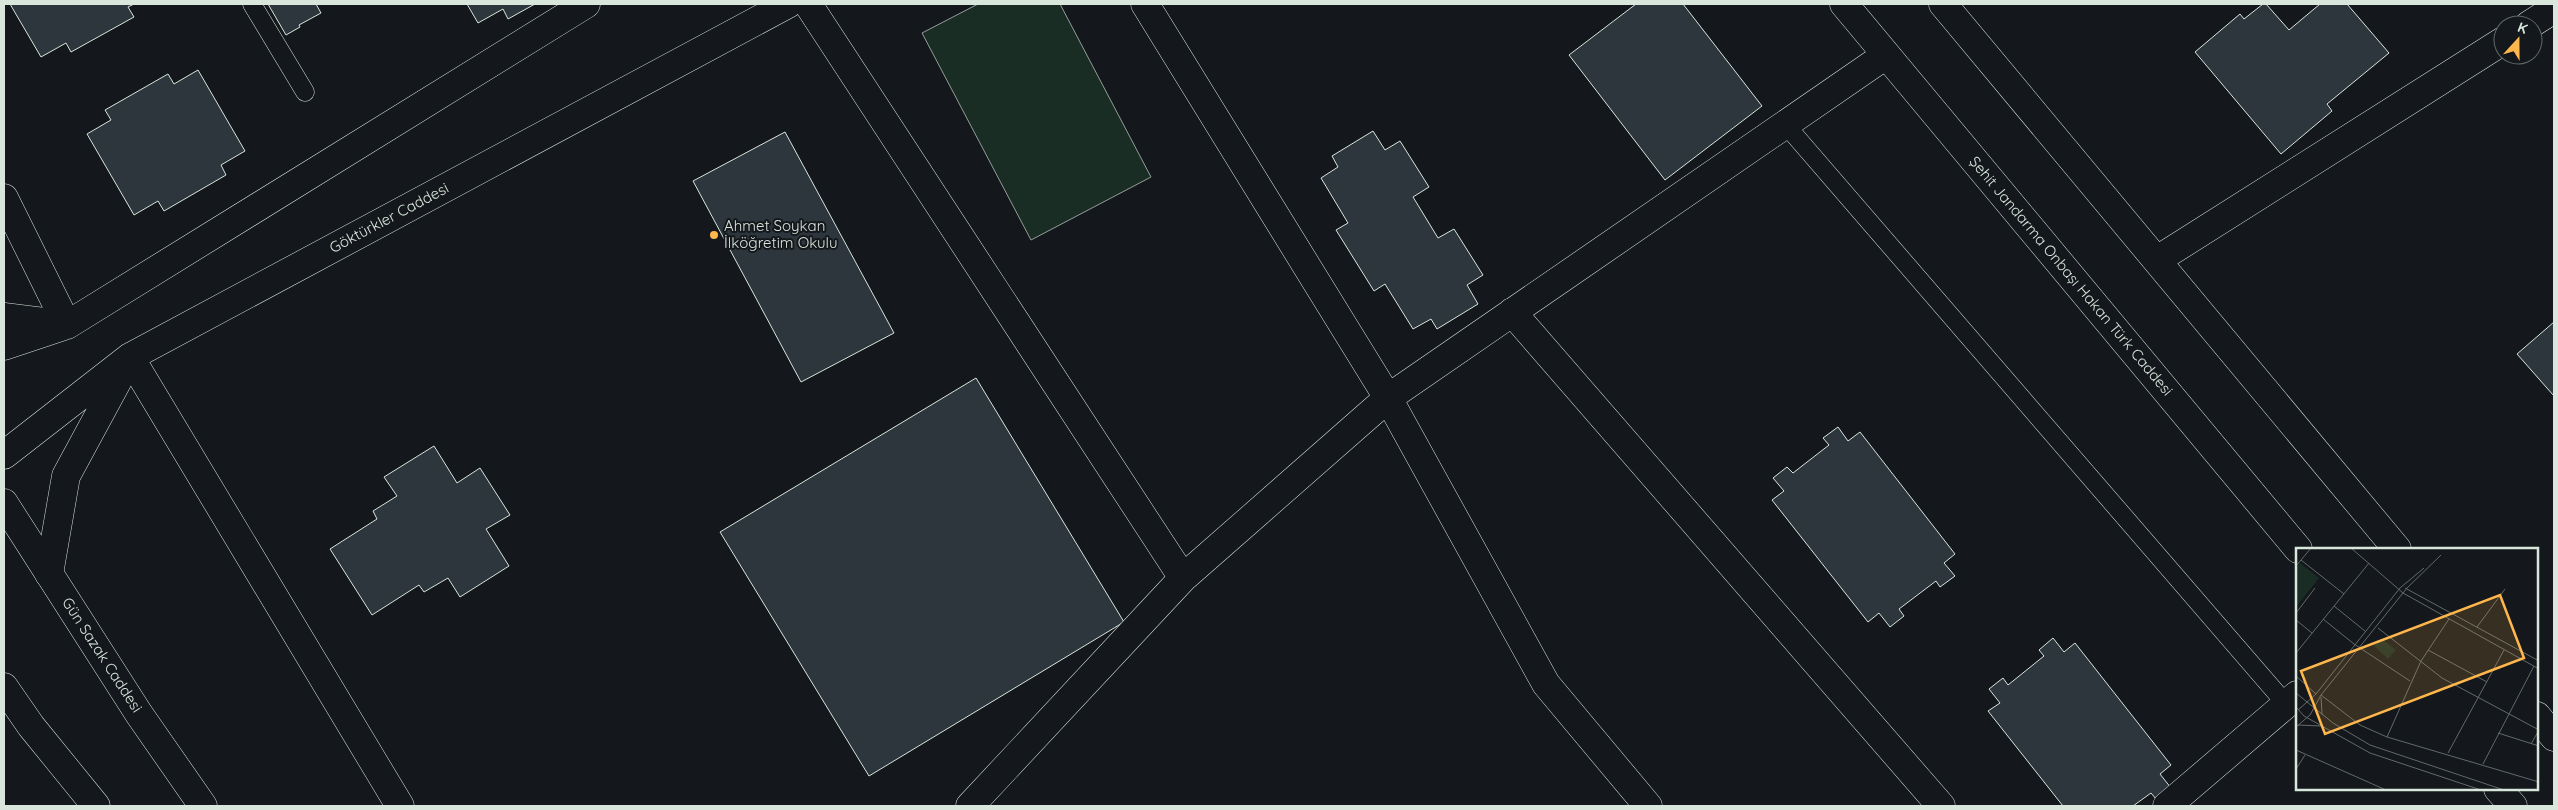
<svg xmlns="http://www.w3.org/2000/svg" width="2558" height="810" font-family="Quicksand,sans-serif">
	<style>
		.green { fill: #1a2d24; stroke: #939e99 }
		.building { fill: #2c363c; stroke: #d8e6dc }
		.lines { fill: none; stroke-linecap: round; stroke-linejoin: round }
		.service-casing { stroke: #d8e6dc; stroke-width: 19 }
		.minor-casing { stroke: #d8e6dc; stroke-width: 29 }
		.tertiary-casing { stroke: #d8e6dc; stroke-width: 29 }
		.service { stroke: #14181c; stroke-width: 18 }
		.minor { stroke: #14181c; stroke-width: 28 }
		.tertiary { stroke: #14181c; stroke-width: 28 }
		.poi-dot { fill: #ffb74d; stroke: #14181c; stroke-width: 2 }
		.labels { text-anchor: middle; stroke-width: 4; stroke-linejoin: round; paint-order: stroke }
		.street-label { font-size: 15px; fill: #d8e6dc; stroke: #14181c }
		.poi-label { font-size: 15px; fill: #d8e6dc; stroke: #14181c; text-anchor: start }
		.inset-road { fill: none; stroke: #626a69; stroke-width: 1 }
		.view { fill: #ffb74d; fill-opacity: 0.15; stroke: #ffb74d; stroke-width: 2.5 }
		.inset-edge { fill: none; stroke: #d8e6dc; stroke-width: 2.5 }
	</style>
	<rect width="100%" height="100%" fill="#14181c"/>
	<!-- green -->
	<path class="green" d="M 978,4 L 1060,4 L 1151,177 L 1031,240 L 922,33 Z"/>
	<!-- building -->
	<path class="building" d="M 10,4 L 134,4 L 128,7 L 134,17 L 71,52 L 66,43 L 41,57 Z
		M 268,4 L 316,4 L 321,13 L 299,25 L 300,27 L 286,35 Z
		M 467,4 L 535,4 L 508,19 L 503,9 L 478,23 Z
		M 1636,4 L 1683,4 L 1762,106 L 1665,180 L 1569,55 Z
		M 2263,4 L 2266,4 L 2289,30 L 2320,4 L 2347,4 L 2389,53 L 2327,104 L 2332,111 L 2281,154 L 2195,52 L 2240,14 L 2244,19 Z
		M 198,70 L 245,151 L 221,165 L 226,175 L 164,211 L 158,201 L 134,215 L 87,134 L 111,120 L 105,110 L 168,74 L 174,84 Z
		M 1373,131 L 1385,150 L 1400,141 L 1429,187 L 1413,197 L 1438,238 L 1454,229 L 1483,275 L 1467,285 L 1478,304 L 1437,329 L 1431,319 L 1413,329 L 1385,284 L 1374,291 L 1336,230 L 1348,223 L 1321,178 L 1338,167 L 1332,156 Z
		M 785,132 L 894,333 L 801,382 L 693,181 Z
		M 2554,322 L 2554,396 L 2517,354 Z
		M 976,378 L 1124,622 L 869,776 L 720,532 Z
		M 1838,427 L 1848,441 L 1860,432 L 1955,554 L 1944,563 L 1955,576 L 1940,587 L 1936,581 L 1899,609 L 1904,616 L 1890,627 L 1879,613 L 1868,622 L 1772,500 L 1784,491 L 1773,478 L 1787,467 L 1793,473 L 1829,445 L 1823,438 Z
		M 434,446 L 457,483 L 480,468 L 510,515 L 486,529 L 509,566 L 460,597 L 448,578 L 424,592 L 419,585 L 372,615 L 330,549 L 377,519 L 373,511 L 397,496 L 384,477 Z
		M 2053,638 L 2064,652 L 2075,643 L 2171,765 L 2160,774 L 2171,788 L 2156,799 L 2151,793 L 2133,806 L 2063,806 L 1988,711 L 2000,703 L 1989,689 L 2003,678 L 2008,685 L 2044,656 L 2039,650 Z"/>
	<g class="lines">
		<defs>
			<path id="service" d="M 252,4 L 305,92
				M 1785,124 L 2286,704"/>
			<path id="minor" d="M 808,4 L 1183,578
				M 1145,4 L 1388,398 L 1546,684 L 1648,806
				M 1844,4 L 2298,549
				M 1943,4 L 2397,549
				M 2529,25 L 2554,9
				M 4,198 L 67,325
				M 2157,260 L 2503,41
				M 1512,312 L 1941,806
				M 4,317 L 60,324
				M 4,346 L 67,325 L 586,4
				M 130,357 L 400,806
				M 4,455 L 130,357 L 788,4
				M 49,574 L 66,476 L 125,367
				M 2537,716 L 2554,737
				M 2498,789 L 2513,806
				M 970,806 L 1183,578 L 1388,398 L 1886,55
				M 2167,806 L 2297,695"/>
			<path id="tertiary" d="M 4,503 L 139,714 L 203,806
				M 4,687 L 31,726 L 96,806"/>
		</defs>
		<!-- service casing -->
		<use href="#service" class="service-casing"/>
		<!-- minor casing -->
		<use href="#minor" class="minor-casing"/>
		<!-- tertiary casing -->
		<use href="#tertiary" class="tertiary-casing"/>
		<!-- service -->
		<use href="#service" class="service"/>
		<!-- minor -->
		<use href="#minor" class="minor"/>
		<!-- tertiary -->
		<use href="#tertiary" class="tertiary"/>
	</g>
	<!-- markers -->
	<circle class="poi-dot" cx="714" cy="235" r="5"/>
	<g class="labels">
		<!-- street labels -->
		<g class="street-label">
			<text transform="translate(389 218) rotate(-28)" y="5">Göktürkler Caddesi</text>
			<text transform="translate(2071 276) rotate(50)" y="5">Şehit Jandarma Onbaşı Hakan Türk Caddesi</text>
			<text transform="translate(102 655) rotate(57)" y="5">Gün Sazak Caddesi</text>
		</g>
		<!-- poi labels -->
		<g class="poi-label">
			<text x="724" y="231">Ahmet Soykan<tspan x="724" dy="17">İlköğretim Okulu</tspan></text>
		</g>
	</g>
	<!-- overview -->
	<g transform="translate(2296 548)">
		<rect width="242" height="242" fill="#14181c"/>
		<path d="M 4,15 L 23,30 L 0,59 L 0,20 ZM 85,90 L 100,102 L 92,111 L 78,98 Z" fill="#1a2d24"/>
		<path class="inset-road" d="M 55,0 L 107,45 L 243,121M 5,12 L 48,46M 0,18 L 15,0M 109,40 L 243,113M 38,58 L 69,83M 0,65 L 19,40M 27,71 L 58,96 L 114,133M 0,72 L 16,85M 181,79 L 209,41M 82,80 L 146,130 L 243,182 L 235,196M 132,102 L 191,134M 0,105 L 73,15M 0,128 L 20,146M 0,145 L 37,175 L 74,197 L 208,242M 25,147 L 64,177 L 91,189 L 243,234M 25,149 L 26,166M 0,159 L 8,168 L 74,205 L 185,242M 2,162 L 20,146 L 104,40 L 128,20M 2,177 L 25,178M 0,179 L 14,167 L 25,147 L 111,40 L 145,7M 202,185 L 243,198M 91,189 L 125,113 L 153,71M 0,202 L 90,242M 152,205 L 208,102M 187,216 L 238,118M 0,221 L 9,207"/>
		<path class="view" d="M 204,47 L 228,110 L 29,186 L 5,123 Z"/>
		<rect width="242" height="242" class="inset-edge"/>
	</g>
	<!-- border -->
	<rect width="2558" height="810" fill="none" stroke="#d8e6dc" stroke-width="10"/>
	<!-- north arrow -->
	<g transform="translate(2518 40) rotate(21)"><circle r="24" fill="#14181c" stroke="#626a69"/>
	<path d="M0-4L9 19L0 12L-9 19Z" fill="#ffb74d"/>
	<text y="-8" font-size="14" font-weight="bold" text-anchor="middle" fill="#d8e6dc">K</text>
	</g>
</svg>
